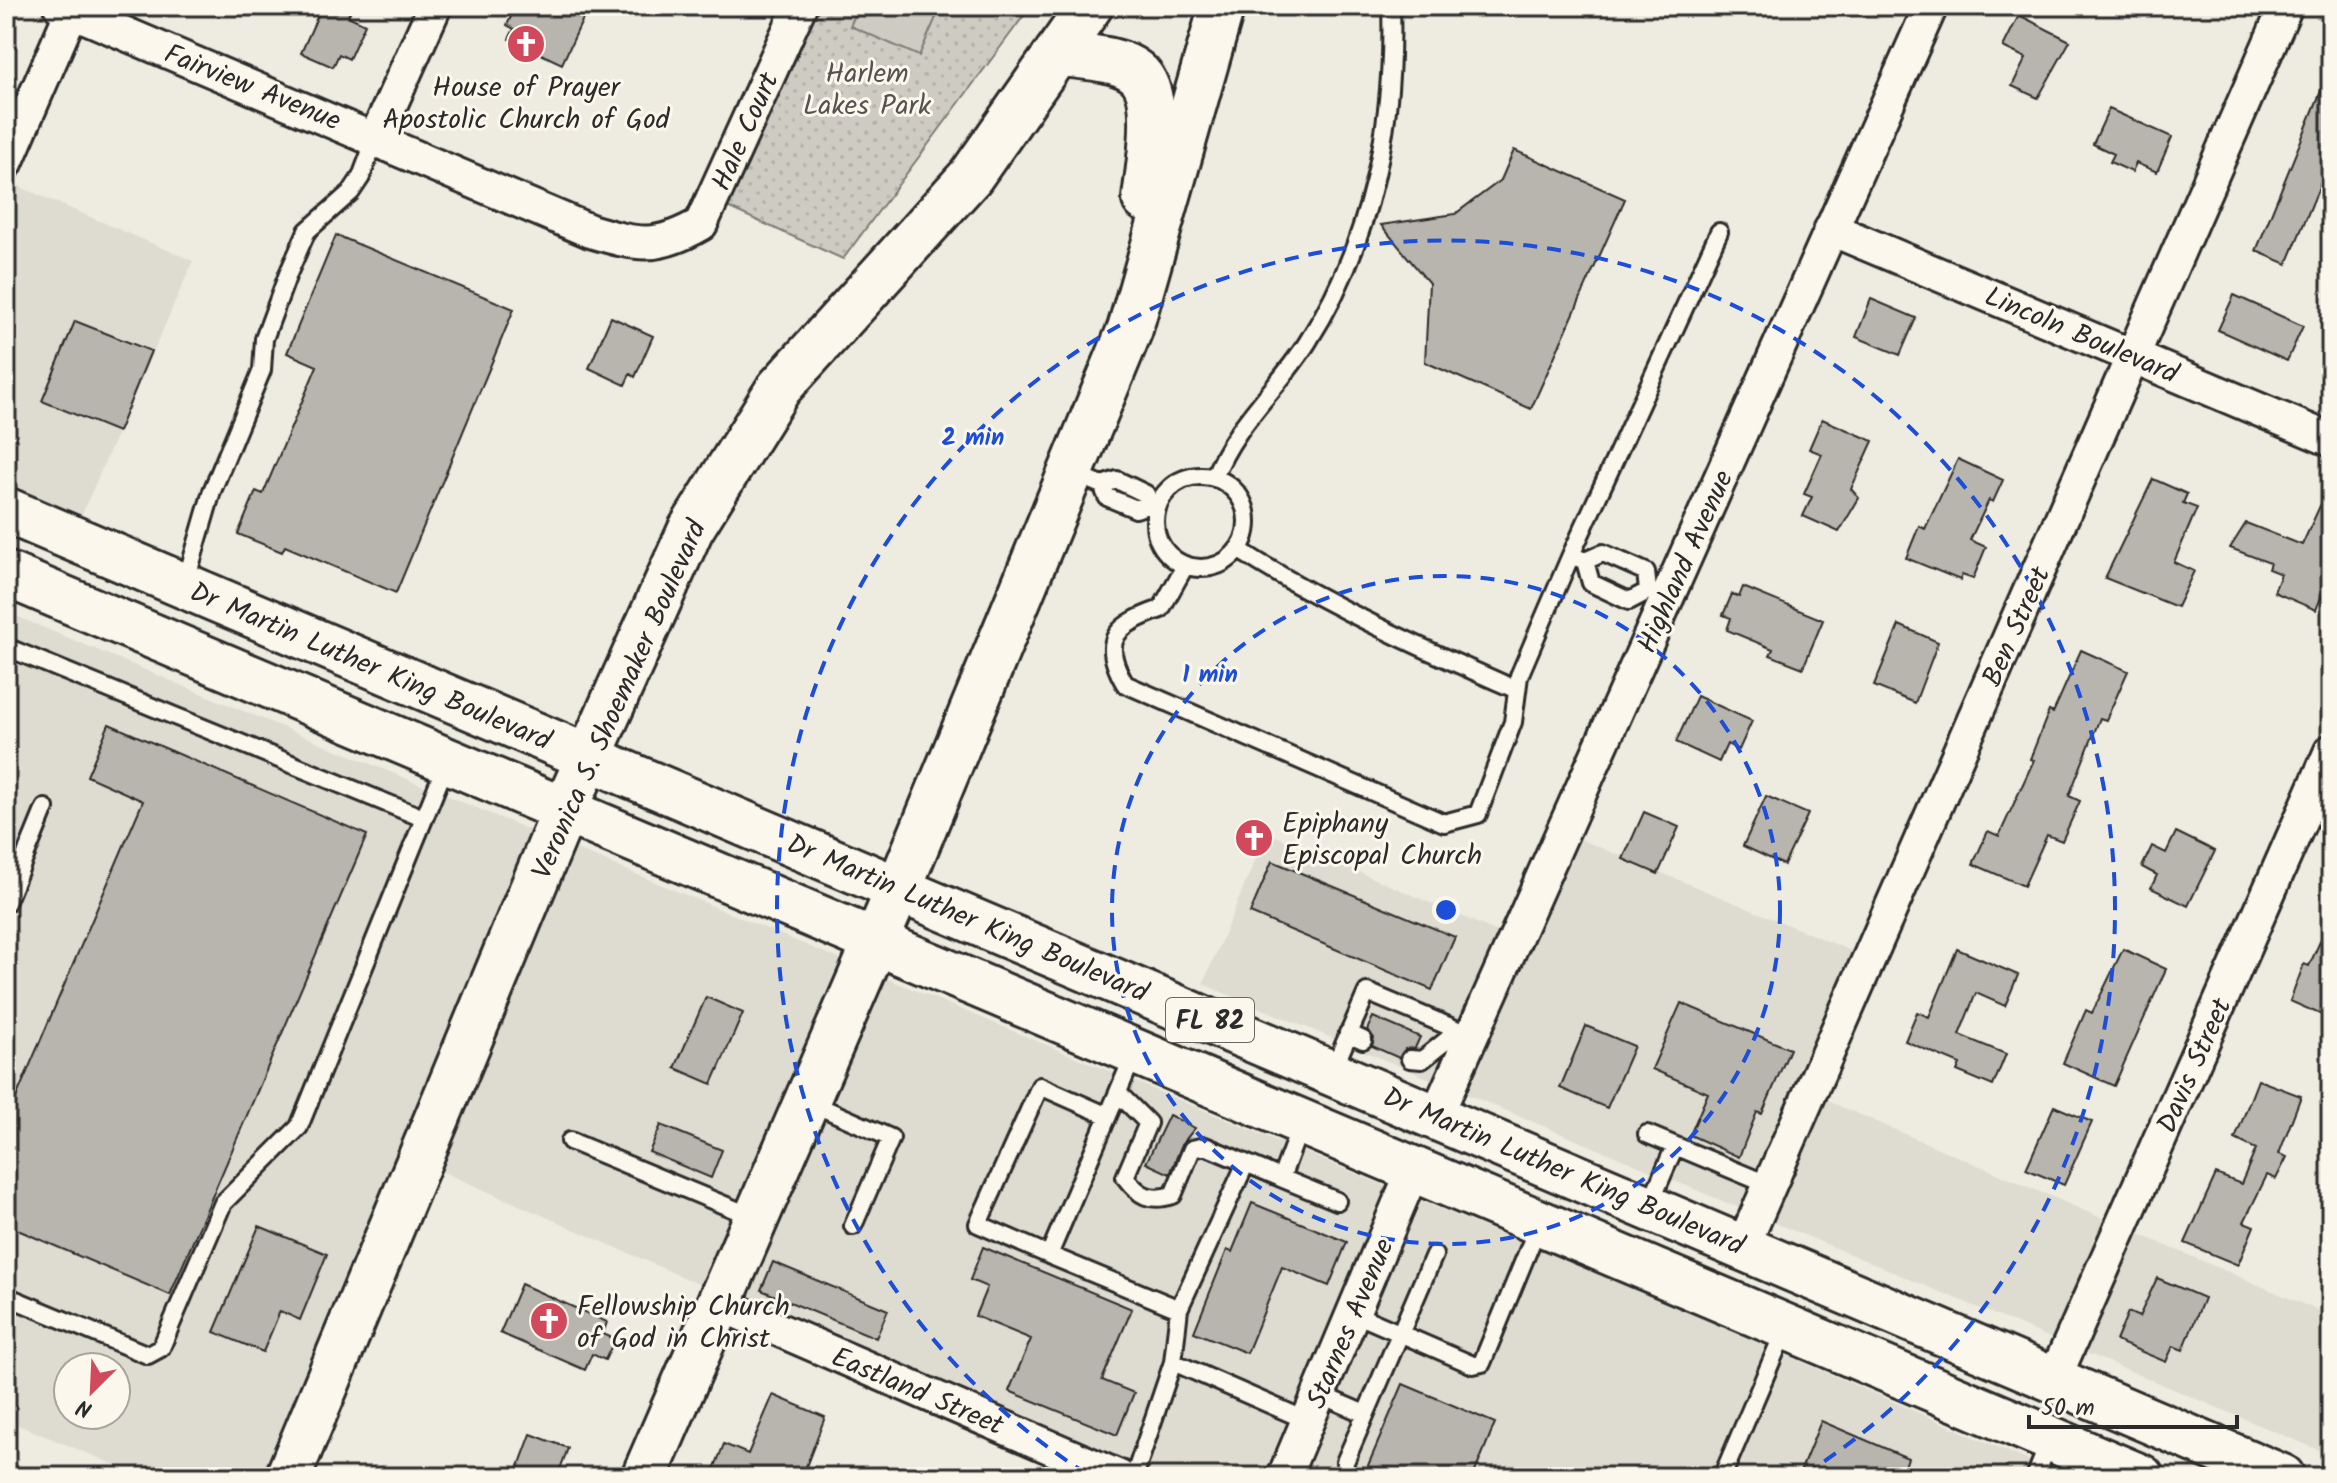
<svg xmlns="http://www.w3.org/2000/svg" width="2337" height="1483" font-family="Kalam,sans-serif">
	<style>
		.built { fill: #dedbd1; fill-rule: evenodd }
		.park { fill: url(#park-dots); stroke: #7c7b76; stroke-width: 2 }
		.garden { fill: #cecbc2; stroke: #7c7b76; stroke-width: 2 }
		.building { fill: #b8b5ae; stroke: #2b2b2b; stroke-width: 2 }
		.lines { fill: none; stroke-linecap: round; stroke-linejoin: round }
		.lane-casing { stroke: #2b2b2b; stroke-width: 22 }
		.street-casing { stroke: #2b2b2b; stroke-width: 38 }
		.secondary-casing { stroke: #2b2b2b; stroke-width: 50 }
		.primary-casing { stroke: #2b2b2b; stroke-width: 50 }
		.lane { stroke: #fbf7ec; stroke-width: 16 }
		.street { stroke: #fbf7ec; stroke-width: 32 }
		.secondary { stroke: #fbf7ec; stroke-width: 44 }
		.primary { stroke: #fbf7ec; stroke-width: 44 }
		.ring { fill: none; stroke: #1d4ed8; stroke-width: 4; stroke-dasharray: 14 10 }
		.labels { text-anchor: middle; stroke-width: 6; stroke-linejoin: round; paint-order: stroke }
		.shield { fill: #fbf7ec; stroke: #696865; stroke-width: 2 }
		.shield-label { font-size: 26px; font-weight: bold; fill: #2b2b2b }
		.park-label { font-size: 28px; fill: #545351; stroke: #fbf7ec }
		.street-label { font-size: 28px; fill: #2b2b2b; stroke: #fbf7ec }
		.poi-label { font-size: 28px; fill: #2b2b2b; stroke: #fbf7ec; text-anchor: start }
		.centre { fill: #1d4ed8; stroke: #fbf7ec; stroke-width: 4 }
		.ring-label { font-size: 24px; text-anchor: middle; font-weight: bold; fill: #1d4ed8; stroke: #fbf7ec; stroke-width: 6; stroke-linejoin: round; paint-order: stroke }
	</style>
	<defs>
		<pattern id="park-dots" width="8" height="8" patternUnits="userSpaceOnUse" patternTransform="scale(2)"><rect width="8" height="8" fill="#cecbc2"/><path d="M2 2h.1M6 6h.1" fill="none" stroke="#b1aea7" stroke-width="1.8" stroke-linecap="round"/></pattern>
	</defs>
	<rect width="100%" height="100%" fill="#eeebe0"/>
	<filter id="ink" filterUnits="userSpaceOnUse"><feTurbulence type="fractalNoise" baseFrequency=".0125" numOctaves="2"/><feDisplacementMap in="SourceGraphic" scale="16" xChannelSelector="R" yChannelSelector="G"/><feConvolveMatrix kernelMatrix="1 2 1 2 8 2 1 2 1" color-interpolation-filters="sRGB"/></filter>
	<g filter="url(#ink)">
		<!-- built -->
		<path class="built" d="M 6,181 L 193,261 L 81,516 L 6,485 Z
			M 6,612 L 539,834 L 269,1477 L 145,1477 L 6,1420 ZM 68,1367 L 116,1367 L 116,1415 L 68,1415 Z
			M 1550,827 L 1854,952 L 1795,1087 L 2331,1316 L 2331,1455 L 1203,984 L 1267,832 L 1502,934 Z
			M 566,845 L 849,963 L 708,1288 L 432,1167 Z
			M 876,974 L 1674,1306 L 2066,1477 L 1141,1477 L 735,1299 Z"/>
		<!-- park -->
		<path class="park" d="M 812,6 L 1031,6 L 843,259 L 725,206 Z"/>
		<!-- garden -->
		<path class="garden" d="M 859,6 L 941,6 L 919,56 L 850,26 Z"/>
		<!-- building -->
		<path class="building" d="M 322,6 L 353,6 L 348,16 L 365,24 L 349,59 L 339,54 L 333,67 L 301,53 Z
			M 516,6 L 589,6 L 562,64 L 509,39 L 514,29 L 507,25 Z
			M 2019,15 L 2070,41 L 2038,98 L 2012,86 L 2026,58 L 2003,47 Z
			M 2330,69 L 2331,175 L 2325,173 L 2287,264 L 2256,251 Z
			M 2109,109 L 2172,137 L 2157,172 L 2136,163 L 2132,172 L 2110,162 L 2114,154 L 2093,144 Z
			M 1514,150 L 1625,199 L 1531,409 L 1425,362 L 1429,283 L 1381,225 L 1455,214 L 1501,180 Z
			M 336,235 L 514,309 L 396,593 L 285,546 L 282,552 L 238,534 L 256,491 L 263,494 L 317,366 L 287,353 Z
			M 2234,295 L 2303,326 L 2287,361 L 2218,330 Z
			M 1871,299 L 1916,318 L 1900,355 L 1856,337 Z
			M 611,317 L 653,336 L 635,377 L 630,374 L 625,385 L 589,368 Z
			M 75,321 L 151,351 L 118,432 L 42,401 Z
			M 1822,419 L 1873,441 L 1851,489 L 1859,498 L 1839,532 L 1803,516 L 1812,497 L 1804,494 L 1822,454 L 1809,449 Z
			M 1958,459 L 2003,480 L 1993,502 L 1989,500 L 1970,540 L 1986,547 L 1973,579 L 1962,575 L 1960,580 L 1906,558 L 1919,526 L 1925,529 Z
			M 2153,479 L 2187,494 L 2183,503 L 2197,508 L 2174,562 L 2194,571 L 2177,607 L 2105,578 Z
			M 2331,482 L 2331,599 L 2322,595 L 2316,610 L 2274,592 L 2281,574 L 2268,569 L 2270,563 L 2230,548 L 2246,523 L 2302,545 Z
			M 1743,587 L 1823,620 L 1803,668 L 1770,655 L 1773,649 L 1727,630 L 1731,618 L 1723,615 L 1732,594 L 1739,597 Z
			M 1899,625 L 1938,642 L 1915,703 L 1874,686 Z
			M 2081,650 L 2128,671 L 2106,720 L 2100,718 L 2069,796 L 2080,801 L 2062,841 L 2047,835 L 2024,886 L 1973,864 L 1988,831 L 1999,836 L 2034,760 L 2030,759 L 2049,711 L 2053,713 Z
			M 1697,696 L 1752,721 L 1739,750 L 1727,744 L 1719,762 L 1676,742 Z
			M 109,724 L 367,835 L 170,1295 L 6,1225 L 6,1121 L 143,801 L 87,776 Z
			M 1766,796 L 1808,814 L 1784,865 L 1743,846 Z
			M 1644,812 L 1679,827 L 1658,874 L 1623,859 Z
			M 2176,832 L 2215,851 L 2188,906 L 2151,888 L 2157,875 L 2142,867 L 2152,846 L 2166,853 Z
			M 1272,861 L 1455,937 L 1432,990 L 1250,913 Z
			M 2331,917 L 2331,1019 L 2290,1001 L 2304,964 L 2309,966 Z
			M 1957,949 L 2018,975 L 2005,1006 L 1976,993 L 1959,1035 L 2006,1054 L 1993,1086 L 1957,1071 L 1960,1064 L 1905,1041 L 1917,1012 L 1929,1017 Z
			M 2123,949 L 2166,969 L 2114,1086 L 2063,1063 L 2086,1010 L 2092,1013 Z
			M 706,997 L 743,1013 L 712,1084 L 675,1068 Z
			M 1681,1003 L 1790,1049 L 1762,1114 L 1757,1112 L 1739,1157 L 1690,1135 L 1708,1093 L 1652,1069 Z
			M 1373,1017 L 1420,1037 L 1415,1048 L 1405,1049 L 1399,1058 L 1372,1046 L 1374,1038 L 1367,1030 Z
			M 1586,1026 L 1634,1046 L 1607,1108 L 1560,1088 Z
			M 2258,1080 L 2301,1096 L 2279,1154 L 2287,1157 L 2276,1179 L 2267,1175 L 2244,1222 L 2254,1226 L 2238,1265 L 2185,1243 L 2216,1174 L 2241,1184 L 2256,1149 L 2235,1139 Z
			M 2054,1106 L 2092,1122 L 2064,1185 L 2026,1169 Z
			M 1169,1115 L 1195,1128 L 1182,1144 L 1170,1174 L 1146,1163 Z
			M 661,1125 L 722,1150 L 711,1178 L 649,1152 Z
			M 1252,1203 L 1347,1242 L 1329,1286 L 1282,1267 L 1247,1353 L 1194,1332 L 1227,1250 L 1232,1252 Z
			M 259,1226 L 327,1254 L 300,1320 L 280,1311 L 263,1352 L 214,1332 Z
			M 983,1247 L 1132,1309 L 1102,1380 L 1134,1393 L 1117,1435 L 1009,1391 L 1031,1339 L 975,1316 L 987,1287 L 970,1280 Z
			M 773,1262 L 888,1310 L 876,1338 L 761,1290 Z
			M 2157,1278 L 2204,1298 L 2183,1350 L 2173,1346 L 2166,1362 L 2116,1341 L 2128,1312 L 2139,1317 Z
			M 521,1284 L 607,1322 L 603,1334 L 615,1339 L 605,1360 L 592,1354 L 585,1370 L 500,1333 Z
			M 1403,1384 L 1495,1423 L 1473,1477 L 1363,1477 Z
			M 773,1395 L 825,1417 L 802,1477 L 711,1477 L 724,1444 L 748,1454 Z
			M 1821,1421 L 1908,1458 L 1901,1477 L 1798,1477 Z
			M 531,1434 L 568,1448 L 557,1477 L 515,1477 Z"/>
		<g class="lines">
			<defs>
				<path id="lane" d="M 1073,473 L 1102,485 L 1117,480 L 1146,494 L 1150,504 L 1157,508
					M1155 522a46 46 0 1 1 92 0a46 46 0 1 1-92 0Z
					M 1214,478 C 1234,425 1277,390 1307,343 C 1371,243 1395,124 1391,6
					M 1102,485 L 1107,497 L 1136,509 L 1150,504
					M 1239,550 C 1327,606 1421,648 1517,690
					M 1585,561 L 1591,583 L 1629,601 L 1648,591
					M 1185,566 L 1161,609 C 1118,624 1098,638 1125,684 L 1444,823 L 1478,814 L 1513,722 L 1519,676 L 1571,555
					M 185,584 L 212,491 L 262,370 L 264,339 L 288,274 L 307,231 L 351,192 L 361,177 L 376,137
					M 1648,591 L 1646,572 L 1603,553 L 1585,561 L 1571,555 L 1719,232
					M 6,647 L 423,818
					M 6,903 L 45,808
					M 1348,1033 L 1363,1040
					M 1135,1052 L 1049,1255 L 1179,1309
					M 1410,1059 L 1422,1060 L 1458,1031
					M 1332,1072 L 1367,992 L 1472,1036
					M 1118,1093 L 1148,1123 L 1125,1177 C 1139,1196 1150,1202 1173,1195 L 1192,1149 L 1205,1146 L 1281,1178 L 1302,1122
					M 807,1101 L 891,1138 L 853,1226
					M 1647,1134 L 1769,1185
					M 570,1141 L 753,1217
					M 1281,1178 L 1337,1201
					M 1649,1206 L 1675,1146
					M 1049,1255 L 978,1224 L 1040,1086 L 1108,1116
					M 6,1296 L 148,1355 L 161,1348 L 223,1203 L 299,1127 L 447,762
					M 1353,1313 L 1473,1365 L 1482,1363 L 1539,1224
					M 1173,1362 L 1179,1309 L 1245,1165
					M 1319,1394 L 1365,1414
					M 1345,1462 L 1434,1255
					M 1134,1477 L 1173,1362 L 1308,1421
					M 1722,1477 L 1786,1327
					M 2035,1477 L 2050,1440"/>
				<path id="street" d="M 60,6 L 590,231 C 638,245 656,250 701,224 L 800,6
					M 376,137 L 435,6
					M 6,163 L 74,6
					M 1831,229 L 2331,440
					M 1436,1116 L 1931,6
					M 1743,1246 L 2286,6
					M 717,1303 L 1119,1477
					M 2054,1379 L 2331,751
					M 1284,1477 L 1414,1168"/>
				<path id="secondary" d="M 1057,53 C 1080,57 1117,57 1136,72 C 1164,94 1148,169 1145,199
					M 288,1477 L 565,810 L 691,529 L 779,388 L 971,176 L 1090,6
					M 644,1477 L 899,888 L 1130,329 L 1222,6"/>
				<path id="primary" d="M 6,510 L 2282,1477
					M 6,574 L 2141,1477"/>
			</defs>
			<!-- lane casing -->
			<use href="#lane" class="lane-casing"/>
			<!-- street casing -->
			<use href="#street" class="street-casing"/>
			<!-- secondary casing -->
			<use href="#secondary" class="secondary-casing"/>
			<!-- primary casing -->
			<use href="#primary" class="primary-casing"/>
			<!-- lane -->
			<use href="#lane" class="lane"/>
			<!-- street -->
			<use href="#street" class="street"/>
			<!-- secondary -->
			<use href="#secondary" class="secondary"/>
			<!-- primary -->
			<use href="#primary" class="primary"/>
		</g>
	</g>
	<!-- distance rings -->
	<g class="ring">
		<circle cx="1446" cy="910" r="334"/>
		<path d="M1087 1474A669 669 0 1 1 1805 1474"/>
	</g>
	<!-- icons -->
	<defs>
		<symbol id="church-disc" viewBox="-11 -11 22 22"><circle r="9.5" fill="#d1495b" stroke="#fbf7ec"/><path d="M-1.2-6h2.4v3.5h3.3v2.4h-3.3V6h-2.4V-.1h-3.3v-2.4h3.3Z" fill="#fff"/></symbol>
	</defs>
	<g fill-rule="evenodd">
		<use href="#church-disc" x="504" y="22" width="44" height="44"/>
		<use href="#church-disc" x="1232" y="816" width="44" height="44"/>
		<use href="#church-disc" x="527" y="1299" width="44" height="44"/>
	</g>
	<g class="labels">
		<!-- shield labels -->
		<rect class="shield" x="1166" y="998" width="88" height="44" rx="6"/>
		<g class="shield-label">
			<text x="1210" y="1029">FL 82</text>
		</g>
		<!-- park labels -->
		<g class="park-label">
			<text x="867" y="82">Harlem<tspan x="867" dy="32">Lakes Park</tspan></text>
		</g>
		<!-- street labels -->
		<g class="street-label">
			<text transform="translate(253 86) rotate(22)" y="10">Fairview Avenue</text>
			<text transform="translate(744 131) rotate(-66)" y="10">Hale Court</text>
			<text transform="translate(2082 334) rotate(23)" y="10">Lincoln Boulevard</text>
			<text transform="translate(1684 561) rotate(-66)" y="10">Highland Avenue</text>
			<text transform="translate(2015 626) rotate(-66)" y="10">Ben Street</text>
			<text transform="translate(371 665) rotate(23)" y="10">Dr Martin Luther King Boulevard</text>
			<text transform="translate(618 699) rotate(-66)" y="10">Veronica S. Shoemaker Boulevard</text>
			<text transform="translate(968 917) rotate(23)" y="10">Dr Martin Luther King Boulevard</text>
			<text transform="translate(2193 1065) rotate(-66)" y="10">Davis Street</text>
			<text transform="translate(1564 1170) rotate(23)" y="10">Dr Martin Luther King Boulevard</text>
			<text transform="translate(1349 1323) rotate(-67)" y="10">Starnes Avenue</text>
			<text transform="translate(918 1390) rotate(23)" y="10">Eastland Street</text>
		</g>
		<!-- poi labels -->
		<g class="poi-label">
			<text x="526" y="96" text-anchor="middle">House of Prayer<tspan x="526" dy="32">Apostolic Church of God</tspan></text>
			<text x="1282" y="832">Epiphany<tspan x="1282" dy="32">Episcopal Church</tspan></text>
			<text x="577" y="1315">Fellowship Church<tspan x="577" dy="32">of God in Christ</tspan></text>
		</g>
	</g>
	<circle cx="1446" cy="910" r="12" class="centre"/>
	<g class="ring-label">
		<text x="973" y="445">2 min</text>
		<text x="1210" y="682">1 min</text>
	</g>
	<!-- margin -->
	<rect width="2337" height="1483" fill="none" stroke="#fbf7ec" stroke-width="32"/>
	<rect x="16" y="16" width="2305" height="1451" fill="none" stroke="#2b2b2b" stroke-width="3" filter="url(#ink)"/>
	<!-- north arrow -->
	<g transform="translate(92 1391) rotate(204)"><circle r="38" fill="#fbf7ec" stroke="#a8a59f" stroke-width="2"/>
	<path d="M0-6L14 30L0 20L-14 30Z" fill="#d1495b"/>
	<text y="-12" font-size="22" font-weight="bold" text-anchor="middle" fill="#2b2b2b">N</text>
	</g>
	<!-- scale -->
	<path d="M2029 1415v12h208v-12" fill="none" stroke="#2b2b2b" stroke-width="4"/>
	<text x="2041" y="1415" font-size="24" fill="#2b2b2b" stroke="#fbf7ec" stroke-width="6" paint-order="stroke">50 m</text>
</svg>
